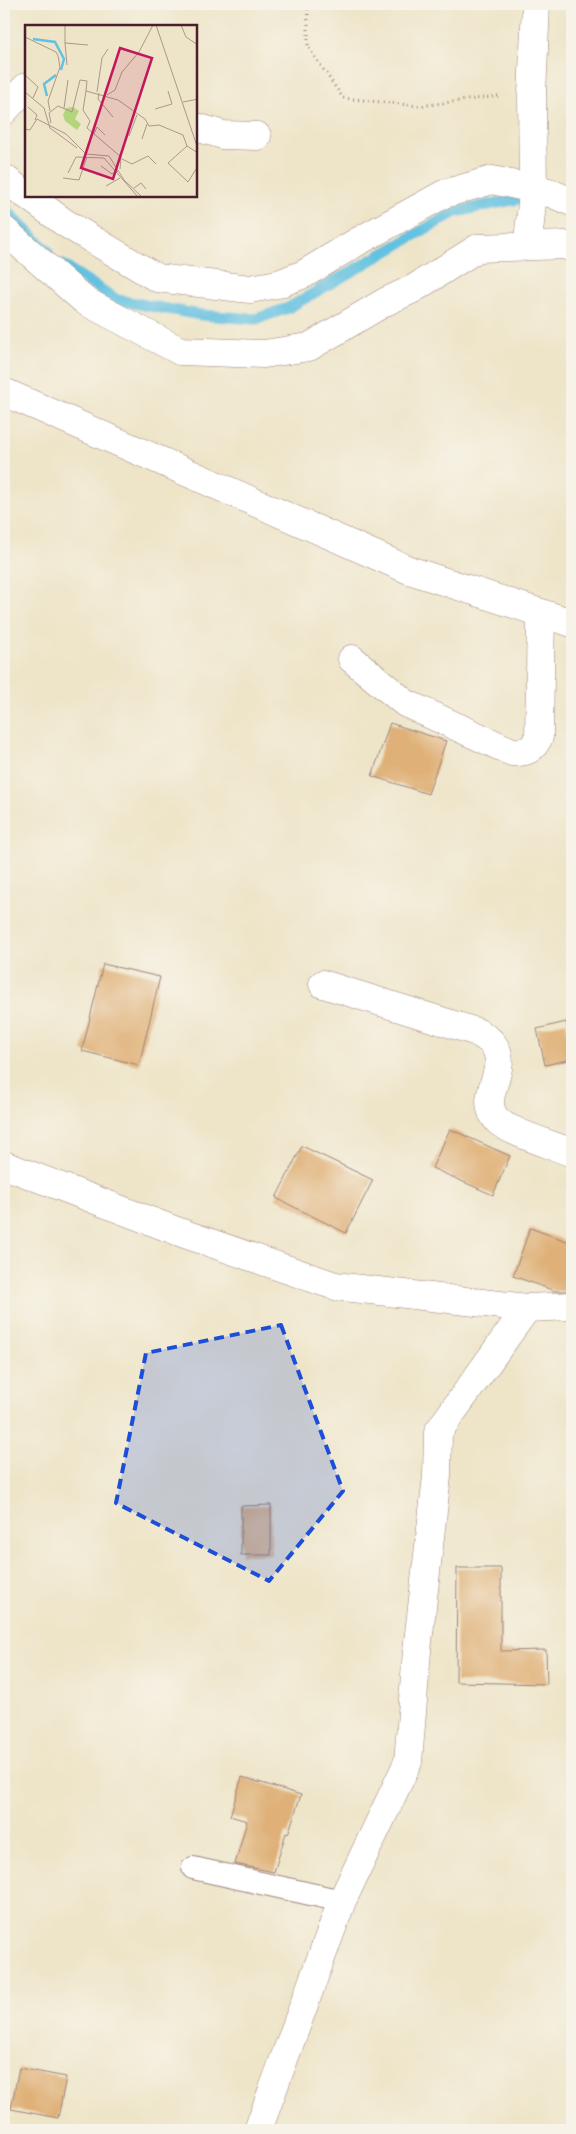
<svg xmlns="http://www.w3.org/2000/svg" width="576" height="2134" font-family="Alegreya,serif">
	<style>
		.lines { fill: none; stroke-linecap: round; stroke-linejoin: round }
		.stream { stroke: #63c1e1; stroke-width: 11 }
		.building { fill: #dfb077 }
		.service-casing { stroke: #9c827a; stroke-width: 24 }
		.minor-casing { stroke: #9c827a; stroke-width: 29 }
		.path { stroke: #9c827a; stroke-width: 3; stroke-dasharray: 1 4; stroke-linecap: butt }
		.service { stroke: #fff; stroke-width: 22 }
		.minor { stroke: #fff; stroke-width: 28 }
		.marked { fill: #1d4ed8; fill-opacity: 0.2; stroke: #1d4ed8; stroke-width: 4; stroke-dasharray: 10 6; stroke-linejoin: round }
		.inset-river { fill: none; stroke: #63c1e1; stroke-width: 2.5 }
		.inset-road { fill: none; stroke: #ac968a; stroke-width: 1 }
		.view { fill: #c2185b; fill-opacity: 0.15; stroke: #c2185b; stroke-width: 2.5 }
		.inset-edge { fill: none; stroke: #4a1f2b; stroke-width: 2.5 }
	</style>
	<rect width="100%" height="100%" fill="#f7f3e8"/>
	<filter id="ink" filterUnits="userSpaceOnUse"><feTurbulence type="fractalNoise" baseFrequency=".02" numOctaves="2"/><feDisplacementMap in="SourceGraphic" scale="10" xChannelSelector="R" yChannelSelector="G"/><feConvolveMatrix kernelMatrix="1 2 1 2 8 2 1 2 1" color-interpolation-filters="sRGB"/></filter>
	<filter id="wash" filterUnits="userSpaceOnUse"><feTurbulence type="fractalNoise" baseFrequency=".0096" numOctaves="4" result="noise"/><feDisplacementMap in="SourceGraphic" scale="20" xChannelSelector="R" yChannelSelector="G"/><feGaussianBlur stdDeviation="1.12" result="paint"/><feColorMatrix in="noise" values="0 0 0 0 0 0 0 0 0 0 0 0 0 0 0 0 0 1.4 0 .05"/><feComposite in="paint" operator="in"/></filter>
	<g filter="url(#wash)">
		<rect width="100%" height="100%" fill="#eee5c9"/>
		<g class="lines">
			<!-- stream -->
			<path class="stream" d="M 4,208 L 48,251
				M 61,264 L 117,300 L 201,315 L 256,319 L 288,308 L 455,212 L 532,196"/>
		</g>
		<g id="blocks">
			<!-- building -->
			<path class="building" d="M 390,723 L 446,741 L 428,794 L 372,776 Z
				M 103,964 L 160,977 L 139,1065 L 82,1051 Z
				M 566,1022 L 572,1049 L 572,1059 L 545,1065 L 537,1029 Z
				M 450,1129 L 510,1156 L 493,1195 L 432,1168 Z
				M 302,1146 L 373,1180 L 346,1233 L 276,1198 Z
				M 530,1228 L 572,1243 L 572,1291 L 555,1291 L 513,1276 Z
				M 271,1505 L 271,1555 L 241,1555 L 241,1506 Z
				M 457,1568 L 501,1568 L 501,1651 L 546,1650 L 547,1684 L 456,1682 Z
				M 242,1777 L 301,1795 L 288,1834 L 286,1833 L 274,1872 L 235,1864 L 247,1821 L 230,1816 Z
				M 19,2068 L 66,2077 L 58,2118 L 11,2109 Z"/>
		</g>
	</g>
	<g filter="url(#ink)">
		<use href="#blocks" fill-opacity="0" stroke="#9c827a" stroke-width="1"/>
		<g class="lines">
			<defs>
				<path id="service" d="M 193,1868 L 342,1901"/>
				<path id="minor" d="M 4,111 L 26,87
					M 196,127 L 223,135 L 257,136
					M 4,178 L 26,195
					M 28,196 L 65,223 L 157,278 L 250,289 L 278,284 L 304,274 L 357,242 L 444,194 L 492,180 L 548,192 L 572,202
					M 4,230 L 85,301 L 180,351 L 264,354 L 309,347 L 385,302 L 413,289 L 478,248 L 564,245 L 572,248
					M 533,245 L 529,232 L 533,193 L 532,95 L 536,4
					M 4,392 L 409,570 L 572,623
					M 352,659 L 405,703 L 512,752 C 526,753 533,750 539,737 L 541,613
					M 323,984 L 477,1032 C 481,1035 488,1038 492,1043 C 514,1068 474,1097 498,1121 C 509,1132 556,1146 572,1153
					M 4,1165 L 182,1233 L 335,1286 L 527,1308 L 572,1306
					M 258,2130 L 342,1901 L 408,1762 L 417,1651 L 437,1476 L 438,1432 L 527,1308"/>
			</defs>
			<!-- service casing -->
			<use href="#service" class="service-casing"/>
			<!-- minor casing -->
			<use href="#minor" class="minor-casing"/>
			<!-- path -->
			<path class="path" d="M 308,4 L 308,47 L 343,98 L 419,106 L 499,96"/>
			<!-- service -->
			<use href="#service" class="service"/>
			<!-- minor -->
			<use href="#minor" class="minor"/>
		</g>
	</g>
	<!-- marked area -->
	<path class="marked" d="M 281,1325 L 343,1491 L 269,1581 L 116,1503 L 146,1353 Z"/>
	<!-- overview -->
	<g transform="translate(25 25)">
		<rect width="172" height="172" fill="#eee5c9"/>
		<path d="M 48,82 L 54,86 L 50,94 L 56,99 L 52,105 L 40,96 L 38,90 L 41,83 Z" fill="#b3d57e"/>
		<path class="inset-river" d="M 8,14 L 30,17 L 39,34 L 36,45M 22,71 L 19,59 L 31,50"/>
		<path class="inset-road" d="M 40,0 L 40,18 L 63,20M 131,0 L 173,124M 156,0 L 161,12 L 173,20M 0,12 L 31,27 L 33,31 L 35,42 L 23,76 L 25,86M 40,18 L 42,40M 0,50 L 13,62 L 8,73M 0,67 L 19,83 L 25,103 L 52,123M 72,67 L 77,33 L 83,24M 74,68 L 73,74 L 88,92M 82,70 L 90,65 L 97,47 L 114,27 L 128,0M 158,77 L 173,74M 3,82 L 12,90 L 10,95M 39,83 L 43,55M 130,84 L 147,79 L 143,66M 26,98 L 24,88 L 33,81 L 47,87 L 55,55 L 62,56 L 61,66M 0,104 L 5,105 L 12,94 L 41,109 L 61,129 L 84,131 L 99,155 L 117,172M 69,109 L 72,102 L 80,110M 104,111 L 112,90M 117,114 L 122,99M 162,121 L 143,138 L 163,157 L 173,141M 97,134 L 107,139 L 123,131 L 131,139M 76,141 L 87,149 L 93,146M 95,144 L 96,132 L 62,103 L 65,96 L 58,85 L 61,66 L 93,75 L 120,94 L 124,101 L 134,100 L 158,110 L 162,121 L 173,128M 43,148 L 51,132 L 79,133 L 113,172M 38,153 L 54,155 L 62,132M 81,161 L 95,153M 109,163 L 116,158 L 121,164"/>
		<path class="view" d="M 95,23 L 127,33 L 88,154 L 56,143 Z"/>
		<rect width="172" height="172" class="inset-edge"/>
	</g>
	<!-- margin -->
	<rect width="576" height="2134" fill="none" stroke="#f7f3e8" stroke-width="20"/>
</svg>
